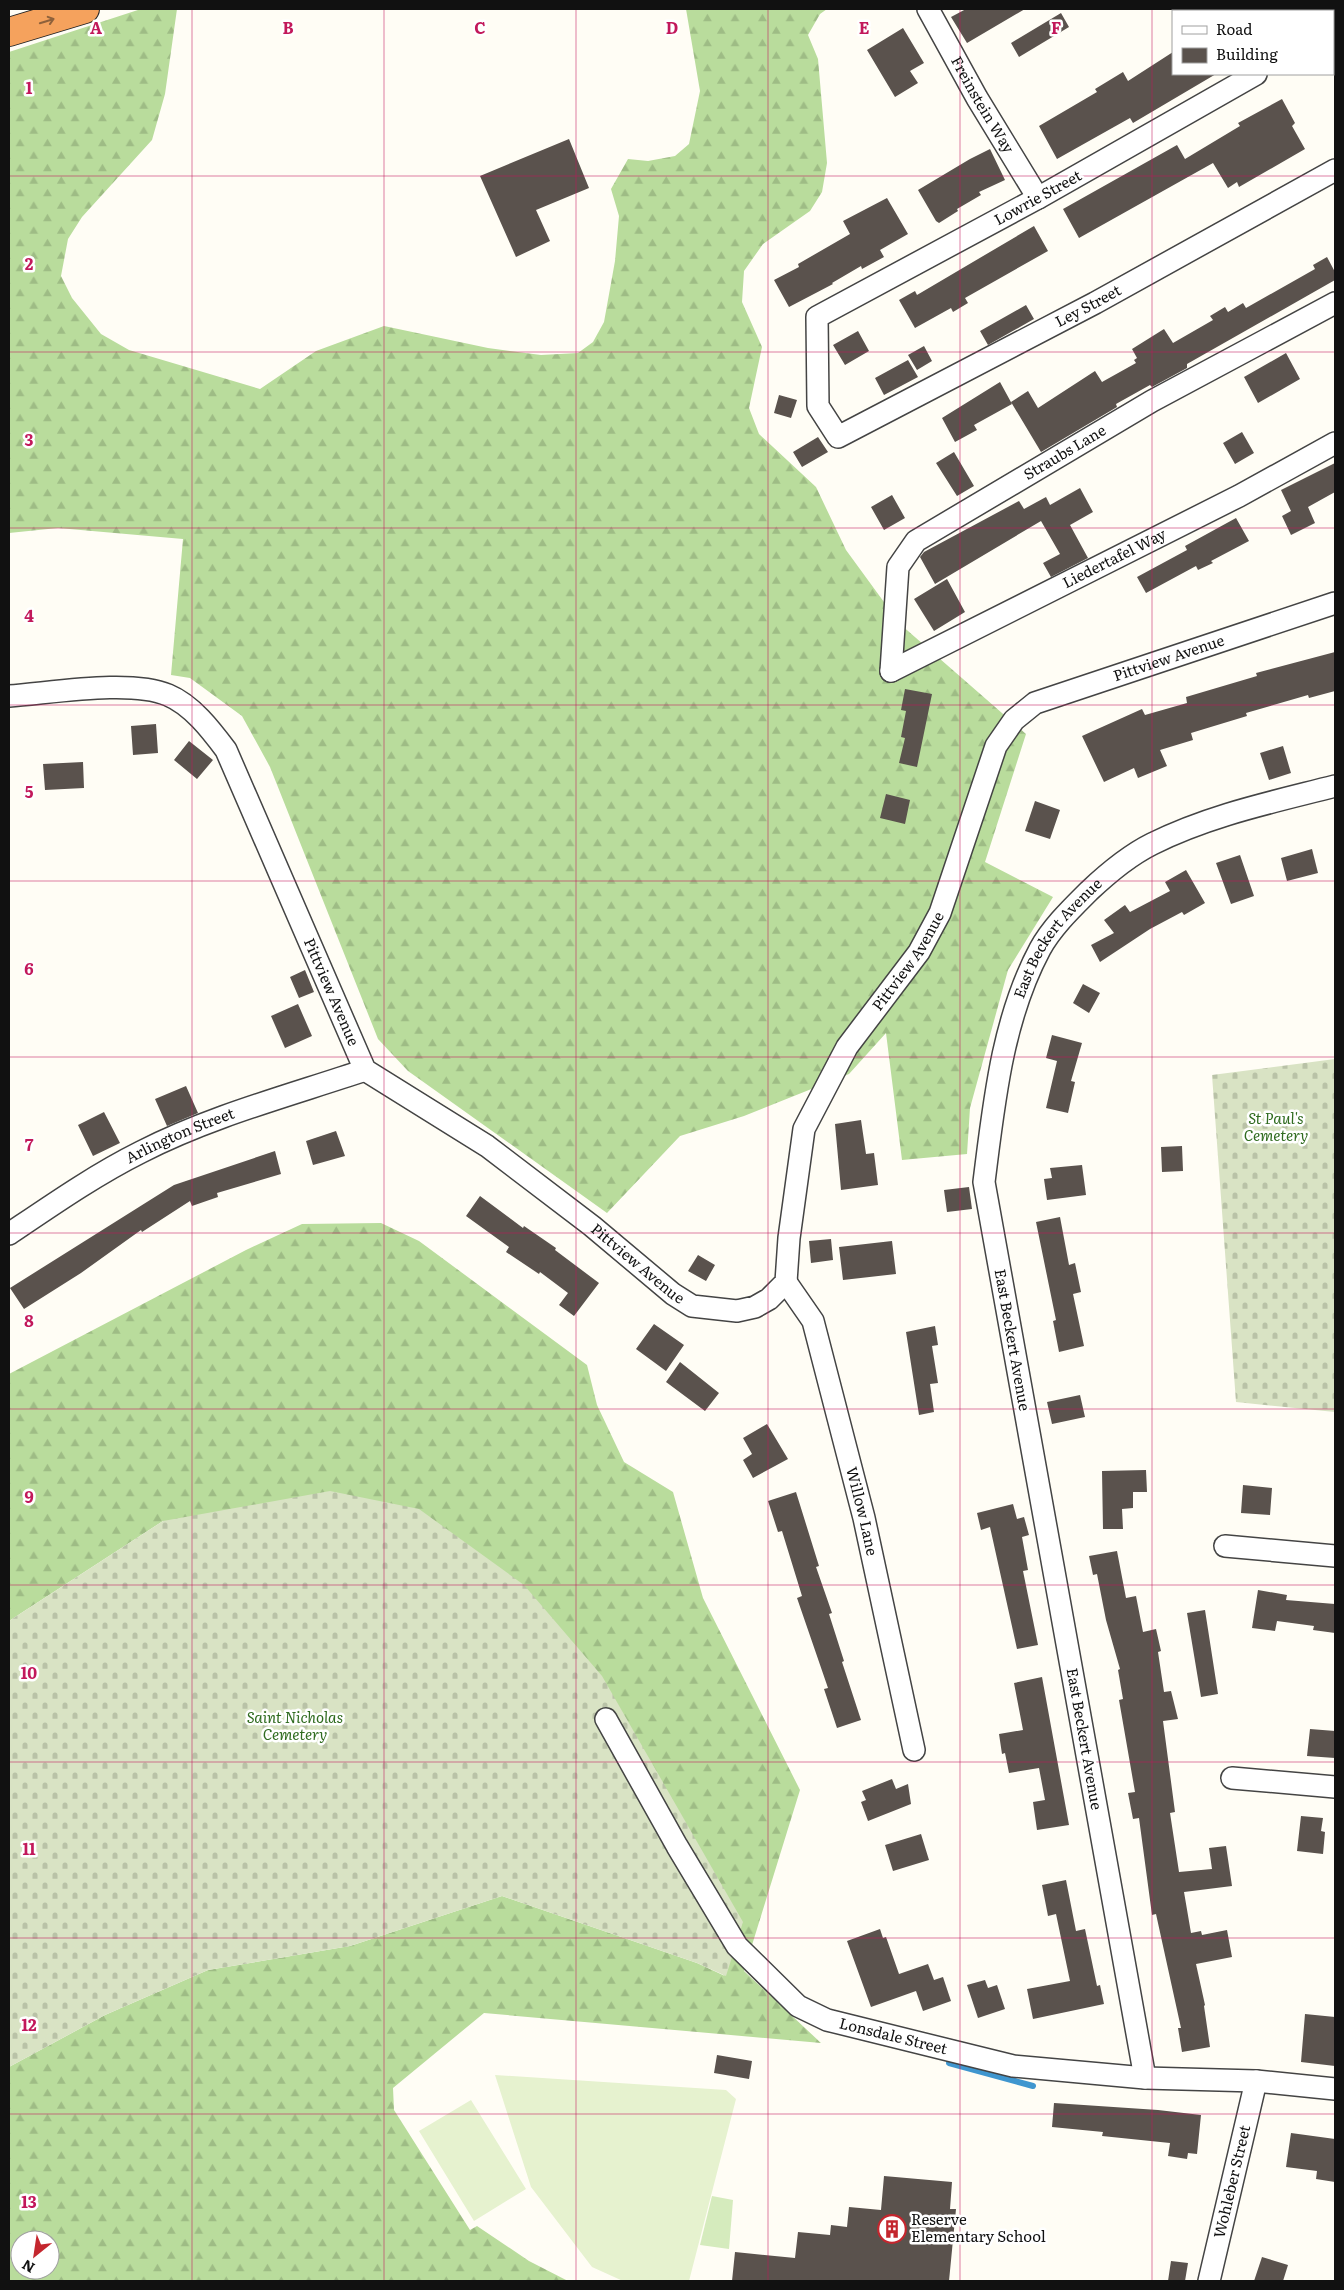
<svg xmlns="http://www.w3.org/2000/svg" width="1344" height="2290" font-family="Literata,serif">
	<style>
		.forest { fill: url(#forest-firs); fill-rule: evenodd }
		.cemetery { fill: url(#cemetery-stones) }
		.park { fill: #d5ebbd }
		.pitch { fill: #e6f2cf }
		.lines { fill: none; stroke-linecap: round; stroke-linejoin: round }
		.stream { stroke: #3f96cf; stroke-width: 6 }
		.building { fill: #5a524d }
		.minor-casing { stroke: #444; stroke-width: 24 }
		.motorway-casing { stroke: #222; stroke-width: 30 }
		.minor { stroke: #fff; stroke-width: 21 }
		.motorway { stroke: #f5a25d; stroke-width: 28 }
		.oneway { stroke: #8e613b }
		.grid { fill: none; stroke: #c2185b; stroke-width: 1; stroke-opacity: 0.55 }
		.labels { text-anchor: middle; stroke-width: 5; stroke-linejoin: round; paint-order: stroke }
		.street-label { font-size: 15px; fill: #111; stroke: #fff }
		.park-label { font-size: 15px; font-style: italic; fill: #2f6b1f; stroke: #fff }
		.poi-label { font-size: 15px; fill: #111; stroke: #fff; text-anchor: start }
		.grid-label { font-size: 16px; text-anchor: middle; font-weight: bold; fill: #c2185b; stroke: #fff; stroke-width: 5; stroke-linejoin: round; paint-order: stroke }
	</style>
	<defs>
		<pattern id="forest-firs" width="22" height="20" patternUnits="userSpaceOnUse" patternTransform="scale(1.25)"><rect width="22" height="20" fill="#b9dc9c"/><path d="M5 1l3.5 6h-7zM16 11l3.5 6h-7z" fill="#9ebc85"/></pattern>
		<pattern id="cemetery-stones" width="16" height="16" patternUnits="userSpaceOnUse" patternTransform="scale(1.25)"><rect width="16" height="16" fill="#d9e3c4"/><path d="M2 7V4a2 2 0 0 1 4 0v3zM10 15v-3a2 2 0 0 1 4 0v3z" fill="#b9c2a7"/></pattern>
	</defs>
	<rect width="100%" height="100%" fill="#fffdf5"/>
	<!-- forest -->
	<path class="forest" d="M 141,9 L 177,9 L 165,94 L 152,140 L 82,217 L 68,239 L 61,276 L 72,298 L 101,334 L 129,350 L 260,389 L 316,351 L 384,326 L 488,348 L 541,355 L 578,353 L 593,342 L 604,322 L 615,261 L 619,216 L 611,189 L 628,159 L 648,161 L 675,156 L 689,144 L 700,91 L 686,9 L 827,9 L 820,14 L 808,35 L 818,59 L 827,163 L 822,192 L 810,211 L 763,244 L 744,271 L 742,302 L 762,347 L 749,408 L 759,434 L 816,487 L 846,550 L 900,624 L 1026,734 L 985,862 L 1053,897 L 1008,970 L 970,1108 L 967,1154 L 902,1160 L 886,1033 L 849,1074 L 744,1116 L 680,1136 L 607,1213 L 408,1071 L 378,1039 L 270,767 L 242,716 L 190,678 L 171,675 L 183,539 L 58,528 L 9,533 L 9,52 Z
		M 381,1223 L 419,1241 L 587,1365 L 597,1405 L 624,1462 L 673,1492 L 703,1598 L 800,1790 L 744,1971 L 821,2043 L 484,2013 L 393,2088 L 394,2110 L 470,2230 L 477,2226 L 529,2261 L 568,2281 L 9,2281 L 9,2067 L 105,2015 L 208,1970 L 350,1946 L 502,1896 L 697,1963 L 725,1976 L 163,1521 L 9,1621 L 9,1374 L 246,1250 L 302,1224 ZM 20,2240 L 50,2240 L 50,2270 L 20,2270 Z"/>
	<!-- cemetery -->
	<path class="cemetery" d="M 1335,1059 L 1335,1412 L 1236,1402 L 1212,1075 Z
		M 330,1491 L 419,1509 L 524,1585 L 602,1676 L 743,1922 L 726,1976 L 697,1963 L 502,1896 L 350,1946 L 208,1970 L 105,2015 L 9,2067 L 9,1621 L 163,1521 Z"/>
	<!-- park -->
	<path class="park" d="M 712,2196 L 733,2200 L 729,2249 L 700,2245 Z"/>
	<!-- pitch -->
	<path class="pitch" d="M 495,2075 L 726,2090 L 736,2099 L 689,2281 L 623,2281 L 592,2267 L 531,2187 Z
		M 471,2100 L 526,2189 L 474,2221 L 419,2131 Z"/>
	<g class="lines">
		<!-- stream -->
		<path class="stream" d="M 949,2063 L 1033,2086"/>
	</g>
	<!-- building -->
	<path class="building" d="M 966,9 L 1025,9 L 967,43 L 951,17 Z
		M 1061,13 L 1069,27 L 1019,57 L 1011,43 Z
		M 903,28 L 924,63 L 910,71 L 918,83 L 895,97 L 867,50 Z
		M 1173,52 L 1173,74 L 1216,74 L 1133,123 L 1130,118 L 1057,159 L 1039,126 L 1097,92 L 1095,89 L 1123,72 L 1128,81 Z
		M 1282,99 L 1295,123 L 1292,126 L 1305,149 L 1239,187 L 1237,182 L 1228,188 L 1213,163 L 1079,238 L 1063,209 L 1177,145 L 1185,159 L 1240,126 L 1238,123 Z
		M 569,139 L 589,188 L 536,210 L 550,241 L 516,257 L 480,176 Z
		M 990,149 L 1005,180 L 979,192 L 981,195 L 957,209 L 958,211 L 939,223 L 936,221 L 918,190 L 970,159 Z
		M 887,198 L 908,234 L 880,250 L 884,257 L 862,269 L 861,266 L 832,283 L 833,284 L 789,307 L 774,280 L 799,267 L 798,264 L 850,234 L 843,221 Z
		M 1034,226 L 1048,251 L 965,298 L 968,303 L 953,312 L 951,308 L 915,328 L 899,300 L 915,291 L 917,295 Z
		M 1327,257 L 1335,272 L 1335,280 L 1187,364 L 1187,368 L 1152,387 L 1150,385 L 1116,404 L 1117,407 L 1041,452 L 1011,402 L 1028,391 L 1038,408 L 1095,371 L 1102,382 L 1136,363 L 1134,360 L 1137,358 L 1132,349 L 1164,329 L 1173,343 L 1213,320 L 1210,316 L 1225,307 L 1228,312 L 1243,303 L 1246,308 L 1315,269 L 1313,265 Z
		M 1026,305 L 1034,319 L 988,345 L 980,331 Z
		M 858,331 L 869,351 L 845,365 L 833,345 Z
		M 924,346 L 932,361 L 917,370 L 908,355 Z
		M 1286,353 L 1300,379 L 1258,403 L 1244,377 Z
		M 908,360 L 918,377 L 884,395 L 875,378 Z
		M 1000,382 L 1012,404 L 974,425 L 977,430 L 955,442 L 942,418 Z
		M 779,395 L 797,400 L 791,418 L 774,413 Z
		M 1242,432 L 1254,453 L 1235,464 L 1223,443 Z
		M 818,437 L 828,452 L 802,467 L 793,452 Z
		M 954,452 L 974,486 L 957,496 L 936,463 Z
		M 1335,463 L 1335,492 L 1308,507 L 1315,523 L 1291,535 L 1282,516 L 1291,511 L 1281,490 Z
		M 1080,488 L 1093,512 L 1070,525 L 1088,558 L 1051,577 L 1043,563 L 1060,554 L 1041,521 L 935,584 L 920,557 L 924,552 L 1019,501 L 1024,509 L 1046,497 L 1050,505 Z
		M 892,495 L 905,518 L 884,530 L 871,507 Z
		M 1236,518 L 1249,541 L 1211,561 L 1213,563 L 1198,570 L 1196,566 L 1146,593 L 1137,577 L 1187,550 L 1185,546 Z
		M 947,579 L 965,612 L 934,631 L 914,599 Z
		M 1335,652 L 1335,691 L 1309,698 L 1308,695 L 1246,713 L 1247,716 L 1191,733 L 1193,740 L 1160,750 L 1167,766 L 1138,778 L 1134,768 L 1104,782 L 1082,736 L 1142,709 L 1145,715 L 1187,703 L 1186,697 L 1257,676 L 1256,673 Z
		M 905,689 L 932,694 L 917,767 L 899,763 L 905,738 L 901,737 L 906,711 L 901,710 Z
		M 156,724 L 158,753 L 133,755 L 131,726 Z
		M 189,741 L 213,760 L 197,779 L 174,760 Z
		M 1283,746 L 1291,773 L 1269,780 L 1260,753 Z
		M 83,762 L 84,788 L 45,790 L 43,764 Z
		M 886,794 L 910,800 L 905,824 L 880,818 Z
		M 1035,801 L 1060,810 L 1050,839 L 1025,831 Z
		M 1312,849 L 1318,873 L 1287,881 L 1281,858 Z
		M 1240,855 L 1254,896 L 1231,904 L 1216,863 Z
		M 1186,870 L 1205,903 L 1184,915 L 1182,912 L 1150,929 L 1100,962 L 1091,945 L 1114,933 L 1104,920 L 1125,905 L 1130,912 L 1170,891 L 1165,882 Z
		M 305,970 L 314,992 L 299,998 L 290,977 Z
		M 1083,984 L 1100,993 L 1089,1013 L 1073,1003 Z
		M 298,1004 L 312,1036 L 285,1048 L 271,1016 Z
		M 1052,1035 L 1082,1043 L 1071,1081 L 1075,1082 L 1068,1113 L 1046,1108 L 1057,1061 L 1046,1058 Z
		M 186,1086 L 198,1113 L 167,1126 L 155,1099 Z
		M 104,1112 L 120,1143 L 93,1156 L 78,1125 Z
		M 861,1120 L 866,1154 L 874,1153 L 878,1185 L 841,1190 L 835,1124 Z
		M 336,1131 L 345,1156 L 313,1165 L 306,1141 Z
		M 1182,1146 L 1183,1171 L 1162,1172 L 1161,1147 Z
		M 275,1151 L 281,1174 L 217,1193 L 218,1197 L 192,1206 L 190,1201 L 142,1232 L 141,1230 L 81,1273 L 24,1309 L 10,1288 L 174,1185 Z
		M 1082,1165 L 1086,1195 L 1047,1200 L 1044,1179 L 1052,1178 L 1050,1168 Z
		M 969,1187 L 972,1209 L 947,1212 L 944,1190 Z
		M 480,1196 L 523,1228 L 524,1226 L 556,1248 L 555,1250 L 599,1283 L 574,1316 L 559,1305 L 568,1293 L 540,1272 L 539,1274 L 506,1252 L 509,1247 L 466,1216 Z
		M 1060,1217 L 1069,1265 L 1075,1263 L 1081,1292 L 1073,1294 L 1084,1346 L 1059,1352 L 1053,1321 L 1056,1320 L 1036,1222 Z
		M 831,1239 L 833,1260 L 811,1263 L 809,1241 Z
		M 892,1241 L 896,1274 L 843,1280 L 839,1247 Z
		M 698,1255 L 715,1265 L 706,1281 L 688,1271 Z
		M 654,1324 L 684,1345 L 666,1371 L 636,1349 Z
		M 935,1326 L 938,1345 L 932,1346 L 938,1383 L 930,1384 L 934,1412 L 919,1415 L 906,1332 Z
		M 680,1362 L 719,1393 L 705,1411 L 666,1382 Z
		M 1080,1395 L 1085,1417 L 1052,1424 L 1047,1402 Z
		M 767,1424 L 788,1459 L 753,1478 L 743,1460 L 752,1454 L 743,1438 Z
		M 1146,1470 L 1147,1492 L 1133,1492 L 1133,1508 L 1122,1509 L 1123,1529 L 1103,1529 L 1102,1471 Z
		M 1243,1485 L 1272,1488 L 1270,1515 L 1241,1513 Z
		M 796,1492 L 819,1566 L 816,1567 L 832,1613 L 829,1614 L 844,1661 L 842,1662 L 861,1720 L 837,1728 L 824,1689 L 828,1688 L 797,1598 L 802,1596 L 782,1531 L 778,1532 L 768,1501 Z
		M 1013,1504 L 1017,1519 L 1024,1517 L 1029,1535 L 1022,1537 L 1028,1570 L 1023,1571 L 1038,1645 L 1017,1649 L 990,1527 L 981,1530 L 977,1513 Z
		M 1117,1551 L 1126,1598 L 1136,1596 L 1143,1632 L 1156,1629 L 1161,1651 L 1158,1652 L 1164,1692 L 1171,1691 L 1178,1719 L 1163,1721 L 1175,1812 L 1170,1813 L 1179,1872 L 1212,1869 L 1209,1848 L 1226,1846 L 1232,1886 L 1184,1892 L 1191,1933 L 1201,1931 L 1202,1935 L 1227,1930 L 1232,1957 L 1196,1964 L 1205,2005 L 1204,2006 L 1210,2047 L 1182,2052 L 1178,2028 L 1181,2028 L 1156,1914 L 1152,1915 L 1139,1818 L 1133,1819 L 1128,1793 L 1135,1792 L 1119,1700 L 1123,1699 L 1118,1670 L 1120,1669 L 1106,1620 L 1097,1574 L 1093,1575 L 1089,1556 Z
		M 1258,1590 L 1287,1595 L 1286,1600 L 1335,1604 L 1335,1633 L 1313,1630 L 1314,1626 L 1277,1621 L 1275,1631 L 1252,1628 Z
		M 1205,1610 L 1218,1694 L 1201,1697 L 1187,1613 Z
		M 1042,1677 L 1069,1825 L 1037,1830 L 1033,1802 L 1045,1800 L 1039,1768 L 1009,1773 L 1005,1753 L 1002,1754 L 999,1734 L 1023,1730 L 1014,1683 Z
		M 1310,1729 L 1335,1731 L 1335,1758 L 1307,1756 Z
		M 892,1779 L 896,1789 L 908,1784 L 911,1804 L 868,1821 L 861,1802 L 866,1800 L 862,1791 Z
		M 1301,1816 L 1323,1818 L 1321,1831 L 1325,1832 L 1323,1854 L 1297,1851 Z
		M 921,1834 L 929,1860 L 893,1871 L 885,1845 Z
		M 1066,1880 L 1076,1931 L 1085,1929 L 1097,1986 L 1100,1985 L 1104,2004 L 1033,2019 L 1027,1989 L 1070,1981 L 1056,1914 L 1048,1916 L 1042,1885 Z
		M 880,1929 L 883,1938 L 886,1937 L 899,1974 L 928,1964 L 934,1980 L 943,1977 L 951,2001 L 923,2011 L 916,1991 L 871,2007 L 847,1941 Z
		M 985,1980 L 988,1988 L 997,1985 L 1005,2009 L 978,2018 L 967,1985 Z
		M 1305,2014 L 1335,2017 L 1335,2066 L 1301,2062 Z
		M 717,2055 L 752,2061 L 749,2079 L 714,2073 Z
		M 1054,2103 L 1158,2110 L 1201,2115 L 1197,2154 L 1188,2153 L 1187,2159 L 1168,2156 L 1170,2143 L 1102,2136 L 1103,2132 L 1052,2127 Z
		M 1291,2133 L 1335,2139 L 1335,2182 L 1316,2179 L 1317,2171 L 1286,2167 Z
		M 884,2176 L 952,2182 L 950,2209 L 956,2209 L 949,2281 L 732,2281 L 735,2252 L 795,2258 L 798,2232 L 830,2235 L 831,2225 L 847,2227 L 849,2207 L 881,2210 Z
		M 1262,2257 L 1288,2265 L 1283,2281 L 1254,2281 Z
		M 1171,2261 L 1188,2263 L 1185,2281 L 1168,2281 Z"/>
	<g class="lines">
		<defs>
			<g id="minor">
				<path id="s1" d="M 928,9 L 977,98 L 1038,198"/>
				<path d="M 1262,9 L 1265,11"/>
				<path d="M 1333,30 L 1335,29"/>
				<path id="s2" d="M 1256,74 L 1038,198 L 817,317 L 818,406 L 838,437 L 1095,303 L 1335,170"/>
				<path id="s3" d="M 891,671 L 898,567 L 916,541 L 1152,401 L 1335,303"/>
				<path id="s4" d="M 891,671 L 1239,496 L 1335,443"/>
				<path id="s5" d="M 9,696 C 52,693 130,679 168,695 C 192,705 211,730 226,750 L 365,1070 L 487,1146 L 592,1226 L 673,1294 L 692,1306 L 737,1311 L 755,1307 L 769,1299 L 786,1282 L 789,1238 L 804,1129 L 847,1047 L 919,952 L 940,913 L 996,746 L 1014,720 L 1035,703 L 1335,603"/>
				<path id="s6" d="M 9,1234 C 52,1205 95,1175 141,1152 C 211,1116 291,1095 365,1070"/>
				<path id="s7" d="M 786,1282 L 813,1321 L 864,1518 L 914,1750"/>
				<path d="M 1225,1546 L 1335,1556"/>
				<path id="s8" d="M 606,1719 L 677,1846 L 737,1946 L 798,2006 L 827,2020 L 1013,2066 L 1145,2078 L 1256,2081 L 1335,2089"/>
				<path d="M 1232,1778 L 1335,1787"/>
				<path id="s9" d="M 1145,2078 L 984,1182 C 994,1103 1002,1020 1040,949 C 1052,927 1072,908 1089,891 C 1108,873 1128,856 1152,844 C 1210,815 1273,802 1335,786"/>
				<path id="s10" d="M 1209,2281 L 1256,2081"/>
			</g>
			<path id="motorway" d="M 9,32 L 85,9"/>
		</defs>
		<!-- minor casing -->
		<use href="#minor" class="minor-casing"/>
		<!-- motorway casing -->
		<use href="#motorway" class="motorway-casing"/>
		<!-- minor -->
		<use href="#minor" class="minor"/>
		<!-- motorway -->
		<use href="#motorway" class="motorway"/>
	</g>
	<!-- one-way arrows -->
	<defs><path id="oneway-shaft" d="M-6 0H5M1.5-3L5.5 0L1.5 3" fill="none" stroke-width="1.6" stroke-linecap="round" stroke-linejoin="round" transform="scale(1.25)"/></defs>
	<use class="oneway" href="#oneway-shaft" transform="translate(47 21) rotate(-17)"/>
	<!-- grid -->
	<path class="grid" d="M 192,9 L 192,2281M 384,9 L 384,2281M 576,9 L 576,2281M 768,9 L 768,2281M 960,9 L 960,2281M 1152,9 L 1152,2281M 9,176 L 1335,176M 9,352 L 1335,352M 9,528 L 1335,528M 9,705 L 1335,705M 9,881 L 1335,881M 9,1057 L 1335,1057M 9,1233 L 1335,1233M 9,1409 L 1335,1409M 9,1585 L 1335,1585M 9,1762 L 1335,1762M 9,1938 L 1335,1938M 9,2114 L 1335,2114"/>
	<!-- icons -->
	<defs>
		<symbol id="building-ring" viewBox="-11 -11 22 22"><circle r="9.5" fill="#fff" stroke="#c4262e" stroke-width="1.5"/><path d="M-4-6H4V6H1V3H-1V6H-4ZM-2.5-4.3h1.7v1.8h-1.7ZM.8-4.3h1.7v1.8H.8ZM-2.5-1h1.7V.8h-1.7ZM.8-1h1.7V.8H.8Z" fill="#c4262e"/></symbol>
	</defs>
	<g fill-rule="evenodd">
		<use href="#building-ring" x="876" y="2213" width="32" height="32"/>
	</g>
	<g class="labels">
		<!-- street labels -->
		<g class="street-label">
			<text dy="5" stroke="none"><textPath href="#s1" startOffset="110">Freinstein Way</textPath></text>
			<text transform="translate(1038 198) rotate(-29)" y="5">Lowrie Street</text>
			<text dy="5" stroke="none"><textPath href="#s2" startOffset="910">Ley Street</textPath></text>
			<text dy="5" stroke="none"><textPath href="#s3" startOffset="309">Straubs Lane</textPath></text>
			<text dy="5" stroke="none"><textPath href="#s4" startOffset="250">Liedertafel Way</textPath></text>
			<text dy="5" stroke="none"><textPath href="#s5" startOffset="1884">Pittview Avenue</textPath></text>
			<text dy="5" stroke="none"><textPath href="#s9" startOffset="1170">East Beckert Avenue</textPath></text>
			<text dy="5" stroke="none"><textPath href="#s5" startOffset="1450">Pittview Avenue</textPath></text>
			<text dy="5" stroke="none"><textPath href="#s5" startOffset="505">Pittview Avenue</textPath></text>
			<text dy="5" stroke="none"><textPath href="#s6" startOffset="198">Arlington Street</textPath></text>
			<text dy="5" stroke="none"><textPath href="#s5" startOffset="925">Pittview Avenue</textPath></text>
			<text transform="translate(1012 1340) rotate(80)" y="5">East Beckert Avenue</text>
			<text dy="5" stroke="none"><textPath href="#s7" startOffset="244">Willow Lane</textPath></text>
			<text transform="translate(1084 1739) rotate(80)" y="5">East Beckert Avenue</text>
			<text dy="5" stroke="none"><textPath href="#s8" startOffset="448">Lonsdale Street</textPath></text>
			<text dy="5" stroke="none"><textPath href="#s10" startOffset="102">Wohleber Street</textPath></text>
		</g>
		<!-- park labels -->
		<g class="park-label">
			<text x="1276" y="1124">St Paul's<tspan x="1276" dy="17">Cemetery</tspan></text>
			<text x="295" y="1723">Saint Nicholas<tspan x="295" dy="17">Cemetery</tspan></text>
		</g>
		<!-- poi labels -->
		<g class="poi-label">
			<text x="911" y="2225">Reserve<tspan x="911" dy="17">Elementary School</tspan></text>
		</g>
	</g>
	<g class="grid-label">
		<text x="96" y="34">A</text>
		<text x="288" y="34">B</text>
		<text x="480" y="34">C</text>
		<text x="672" y="34">D</text>
		<text x="864" y="34">E</text>
		<text x="1056" y="34">F</text>
		<text x="29" y="94">1</text>
		<text x="29" y="270">2</text>
		<text x="29" y="446">3</text>
		<text x="29" y="622">4</text>
		<text x="29" y="798">5</text>
		<text x="29" y="975">6</text>
		<text x="29" y="1151">7</text>
		<text x="29" y="1327">8</text>
		<text x="29" y="1503">9</text>
		<text x="29" y="1679">10</text>
		<text x="29" y="1855">11</text>
		<text x="29" y="2031">12</text>
		<text x="29" y="2208">13</text>
	</g>
	<!-- border -->
	<rect width="1344" height="2290" fill="none" stroke="#111111" stroke-width="20"/>
	<!-- legend -->
	<rect x="1172" y="10" width="162" height="65" fill="#ffffff" stroke="#a0a0a0"/>
	<rect x="1182" y="26" width="25" height="8" fill="#ffffff" stroke="#a0a0a0"/>
	<text x="1216" y="35" font-size="15" fill="#111111">Road</text>
	<rect x="1182" y="48" width="25" height="15" fill="#5a524d" stroke="#a0a0a0"/>
	<text x="1216" y="60" font-size="15" fill="#111111">Building</text>
	<!-- north arrow -->
	<g transform="translate(35 2255) rotate(210)"><circle r="24" fill="#ffffff" stroke="#a0a0a0"/>
	<path d="M0-4L9 19L0 12L-9 19Z" fill="#c4262e"/>
	<text y="-8" font-size="14" font-weight="bold" text-anchor="middle" fill="#111111">N</text>
	</g>
</svg>
